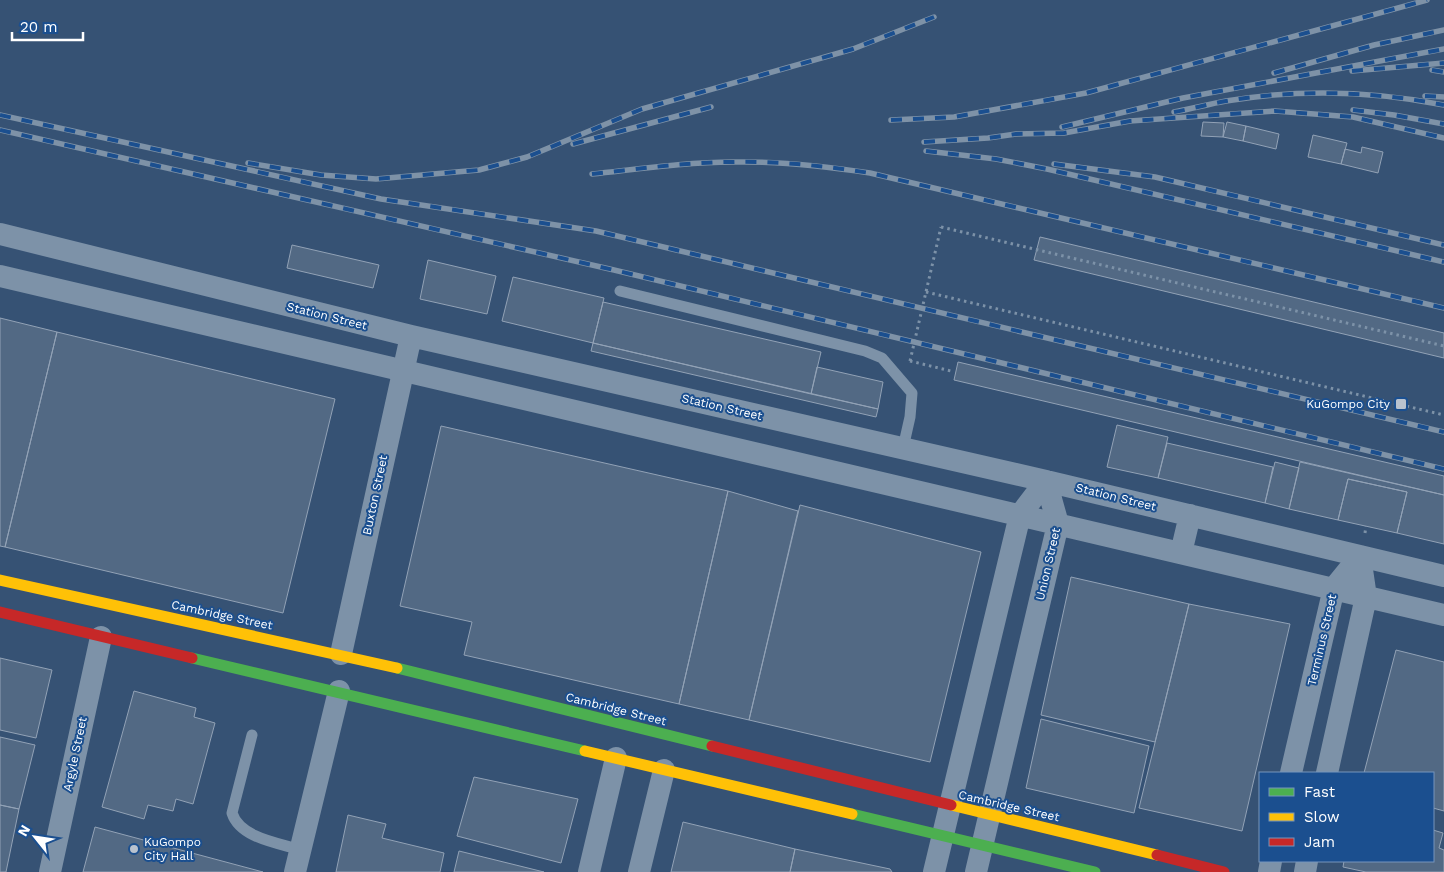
<svg xmlns="http://www.w3.org/2000/svg" width="1444" height="872" font-family="'Work Sans',sans-serif">
	<style>
		.building { fill: #526984; stroke: #92a2b6 }
		.lines { fill: none; stroke-linecap: round; stroke-linejoin: round }
		.path { stroke: #7d92a8; stroke-width: 3; stroke-dasharray: 2.5 4; stroke-linecap: butt }
		.lane { stroke: #7d92a8; stroke-width: 11 }
		.street { stroke: #7d92a8; stroke-width: 22 }
		.fast { stroke: #4caf50; stroke-width: 11 }
		.slow { stroke: #ffc107; stroke-width: 11 }
		.jam { stroke: #c62828; stroke-width: 11 }
		.rail-casing { stroke: #7e92a7; stroke-width: 5.5 }
		.rail { stroke: #1b4f8f; stroke-width: 4; stroke-dasharray: 11; stroke-linecap: butt }
		.path-bridge { stroke: #7d92a8; stroke-width: 3; stroke-dasharray: 2.5 4; stroke-linecap: butt }
		.poi-dot { fill: #b9c2ce; stroke: #1b4f8f; stroke-width: 2 }
		.labels { text-anchor: middle; stroke-width: 4; stroke-linejoin: round; paint-order: stroke }
		.street-label { font-size: 12px; fill: #fff; stroke: #1b4f8f }
		.poi-label { font-size: 12px; fill: #fff; stroke: #1b4f8f; text-anchor: end }
	</style>
	<rect width="100%" height="100%" fill="#365274"/>
	<!-- building -->
	<path class="building" d="M 1203,122 L 1224,123 L 1223,137 L 1201,136 Z
		M 1227,122 L 1246,126 L 1243,141 L 1223,137 Z
		M 1246,126 L 1279,134 L 1276,149 L 1243,141 Z
		M 1313,135 L 1347,143 L 1341,164 L 1308,157 Z
		M 1362,147 L 1383,152 L 1378,173 L 1341,164 L 1345,149 L 1361,153 Z
		M 1040,237 L 1444,333 L 1444,358 L 1034,260 Z
		M 292,245 L 379,265 L 373,288 L 287,268 Z
		M 428,260 L 496,276 L 487,314 L 420,299 Z
		M 513,277 L 604,298 L 593,343 L 502,321 Z
		M 603,302 L 821,352 L 811,394 L 593,343 Z
		M 0,318 L 57,332 L 5,547 L 0,546 Z
		M 57,332 L 335,399 L 283,613 L 5,547 Z
		M 593,343 L 878,409 L 876,417 L 591,351 Z
		M 958,362 L 1444,476 L 1444,495 L 954,380 Z
		M 817,367 L 883,382 L 878,409 L 811,394 Z
		M 1117,425 L 1168,437 L 1158,478 L 1107,467 Z
		M 441,426 L 728,491 L 679,704 L 464,655 L 472,622 L 400,606 Z
		M 1167,443 L 1273,467 L 1265,503 L 1158,478 Z
		M 1275,462 L 1299,468 L 1289,509 L 1265,503 Z
		M 1300,462 L 1444,495 L 1444,544 L 1397,533 L 1407,492 L 1348,479 L 1338,520 L 1289,509 Z
		M 1348,479 L 1407,492 L 1397,533 L 1338,520 Z
		M 728,491 L 798,511 L 749,720 L 679,704 Z
		M 800,505 L 981,552 L 930,762 L 749,720 Z
		M 1071,577 L 1189,604 L 1155,742 L 1041,715 Z
		M 1189,604 L 1290,624 L 1242,831 L 1139,808 Z
		M 1396,650 L 1444,662 L 1444,811 L 1433,808 L 1433,773 L 1364,773 Z
		M 0,658 L 52,670 L 36,738 L 0,730 Z
		M 134,691 L 196,708 L 194,717 L 215,723 L 193,804 L 176,799 L 173,811 L 148,805 L 144,819 L 102,807 Z
		M 1041,719 L 1149,746 L 1134,813 L 1026,788 Z
		M 0,737 L 35,745 L 19,809 L 0,805 Z
		M 474,777 L 578,799 L 561,863 L 457,836 Z
		M 0,805 L 19,809 L 6,872 L 0,872 Z
		M 348,815 L 386,824 L 382,838 L 444,853 L 440,872 L 336,872 Z
		M 683,822 L 795,849 L 790,872 L 671,872 Z
		M 95,827 L 263,872 L 83,872 Z
		M 1433,830 L 1443,833 L 1439,848 L 1444,850 L 1444,872 L 1366,872 L 1343,867 L 1344,861 L 1433,861 Z
		M 795,849 L 890,869 L 892,872 L 790,872 Z
		M 459,851 L 544,872 L 454,872 Z"/>
	<g class="lines">
		<!-- path -->
		<path class="path" d="M 941,227 L 1444,346
			M 926,292 L 1444,415
			M 910,361 L 951,371
			M 1365,533 L 1366,526"/>
		<!-- lane -->
		<path class="lane" d="M 620,291 L 865,351 L 882,358 L 912,393 L 910,417 L 903,448
			M 252,735 L 232,813 C 240,838 278,843 301,850"/>
		<!-- street -->
		<path class="street" d="M 0,234 L 411,336 L 1046,481 L 1444,576
			M 0,276 L 1444,615
			M 1181,553 L 1190,515
			M 341,654 L 411,336
			M 1291,773 L 1334,588 L 1360,556
			M 1327,773 L 1366,597 L 1360,556
			M 50,872 L 101,637
			M 295,872 L 339,691
			M 589,872 L 616,758
			M 639,872 L 664,770
			M 934,872 L 1020,515 L 1046,481
			M 976,872 L 1058,524 L 1046,481
			M 1269,872 L 1271,861
			M 1305,872 L 1307,861"/>
		<!-- fast -->
		<path class="fast" d="M 192,658 L 585,751
			M 397,668 L 712,746
			M 852,814 L 1095,872"/>
		<!-- slow -->
		<path class="slow" d="M 0,580 L 397,668
			M 585,751 L 852,814
			M 951,805 L 1157,855"/>
		<!-- jam -->
		<path class="jam" d="M 0,612 L 192,658
			M 712,746 L 951,805
			M 1157,855 L 1224,872"/>
		<defs>
			<path id="rail" d="M 1432,70 L 1444,72
				M 1352,71 L 1444,63
				M 1274,73 L 1374,45 L 1444,30
				M 1425,96 L 1444,97
				M 1353,110 L 1394,115 L 1444,124
				M 1174,112 C 1191,109 1209,104 1226,101 C 1298,89 1373,91 1444,105
				M 0,115 L 381,199 L 596,231 L 1444,432
				M 891,120 L 954,117 L 1086,93 L 1427,0
				M 1062,127 L 1183,98 L 1444,49
				M 0,130 L 614,270 L 1444,469
				M 924,142 L 988,138 L 1016,134 L 1064,133 L 1130,121 L 1275,111 L 1353,117 L 1444,138
				M 573,144 L 711,107
				M 926,151 L 996,159 L 1047,169 L 1444,262
				M 248,163 L 321,175 L 376,179 L 479,170 L 527,157 L 642,109 L 853,49 L 934,17
				M 1054,164 L 1155,177 L 1444,245
				M 592,174 C 639,169 686,162 733,162 C 779,161 825,166 870,173 L 1444,308"/>
		</defs>
		<!-- rail casing -->
		<use href="#rail" class="rail-casing"/>
		<!-- rail -->
		<use href="#rail" class="rail"/>
		<!-- path-bridge -->
		<path class="path-bridge" d="M 910,361 L 941,227"/>
	</g>
	<!-- markers -->
	<g class="poi-dot">
		<rect x="1395" y="398" width="12" height="12" rx="2.5"/>
		<circle cx="134" cy="849" r="5"/>
	</g>
	<g class="labels">
		<!-- street labels -->
		<g class="street-label">
			<text transform="translate(327 316) rotate(14)" y="4">Station Street</text>
			<text transform="translate(722 407) rotate(13)" y="4">Station Street</text>
			<text transform="translate(375 495) rotate(-78)" y="4">Buxton Street</text>
			<text transform="translate(1116 497) rotate(14)" y="4">Station Street</text>
			<text transform="translate(1048 564) rotate(-77)" y="4">Union Street</text>
			<text transform="translate(222 615) rotate(12)" y="4">Cambridge Street</text>
			<text transform="translate(1322 640) rotate(-77)" y="4">Terminus Street</text>
			<text transform="translate(616 709) rotate(14)" y="4">Cambridge Street</text>
			<text transform="translate(75 754) rotate(-78)" y="4">Argyle Street</text>
			<text transform="translate(1009 806) rotate(13)" y="4">Cambridge Street</text>
		</g>
		<!-- poi labels -->
		<g class="poi-label">
			<text x="1390" y="408">KuGompo City</text>
			<text x="144" y="846" text-anchor="start">KuGompo<tspan x="144" dy="14">City Hall</tspan></text>
		</g>
	</g>
	<!-- legend -->
	<rect x="1259" y="772" width="175" height="90" fill="#1b4f8f" stroke="#7695bc"/>
	<rect x="1269" y="788" width="25" height="8" fill="#4caf50" stroke="#7695bc"/>
	<text x="1304" y="797" font-size="15" fill="#ffffff">Fast</text>
	<rect x="1269" y="813" width="25" height="8" fill="#ffc107" stroke="#7695bc"/>
	<text x="1304" y="822" font-size="15" fill="#ffffff">Slow</text>
	<rect x="1269" y="838" width="25" height="8" fill="#c62828" stroke="#7695bc"/>
	<text x="1304" y="847" font-size="15" fill="#ffffff">Jam</text>
	<!-- north arrow -->
	<g transform="translate(35 837) rotate(300)" stroke="#1b4f8f" stroke-width="4" paint-order="stroke">
	<path d="M0-4L9 19L0 12L-9 19Z" fill="#ffffff"/>
	<text y="-8" font-size="14" font-weight="bold" text-anchor="middle" fill="#ffffff">N</text>
	</g>
	<!-- scale -->
	<path d="M12 32v8h71v-8" fill="none" stroke="#ffffff" stroke-width="2.5"/>
	<text x="20" y="32" font-size="15" fill="#ffffff" stroke="#1b4f8f" stroke-width="4" paint-order="stroke">20 m</text>
</svg>
